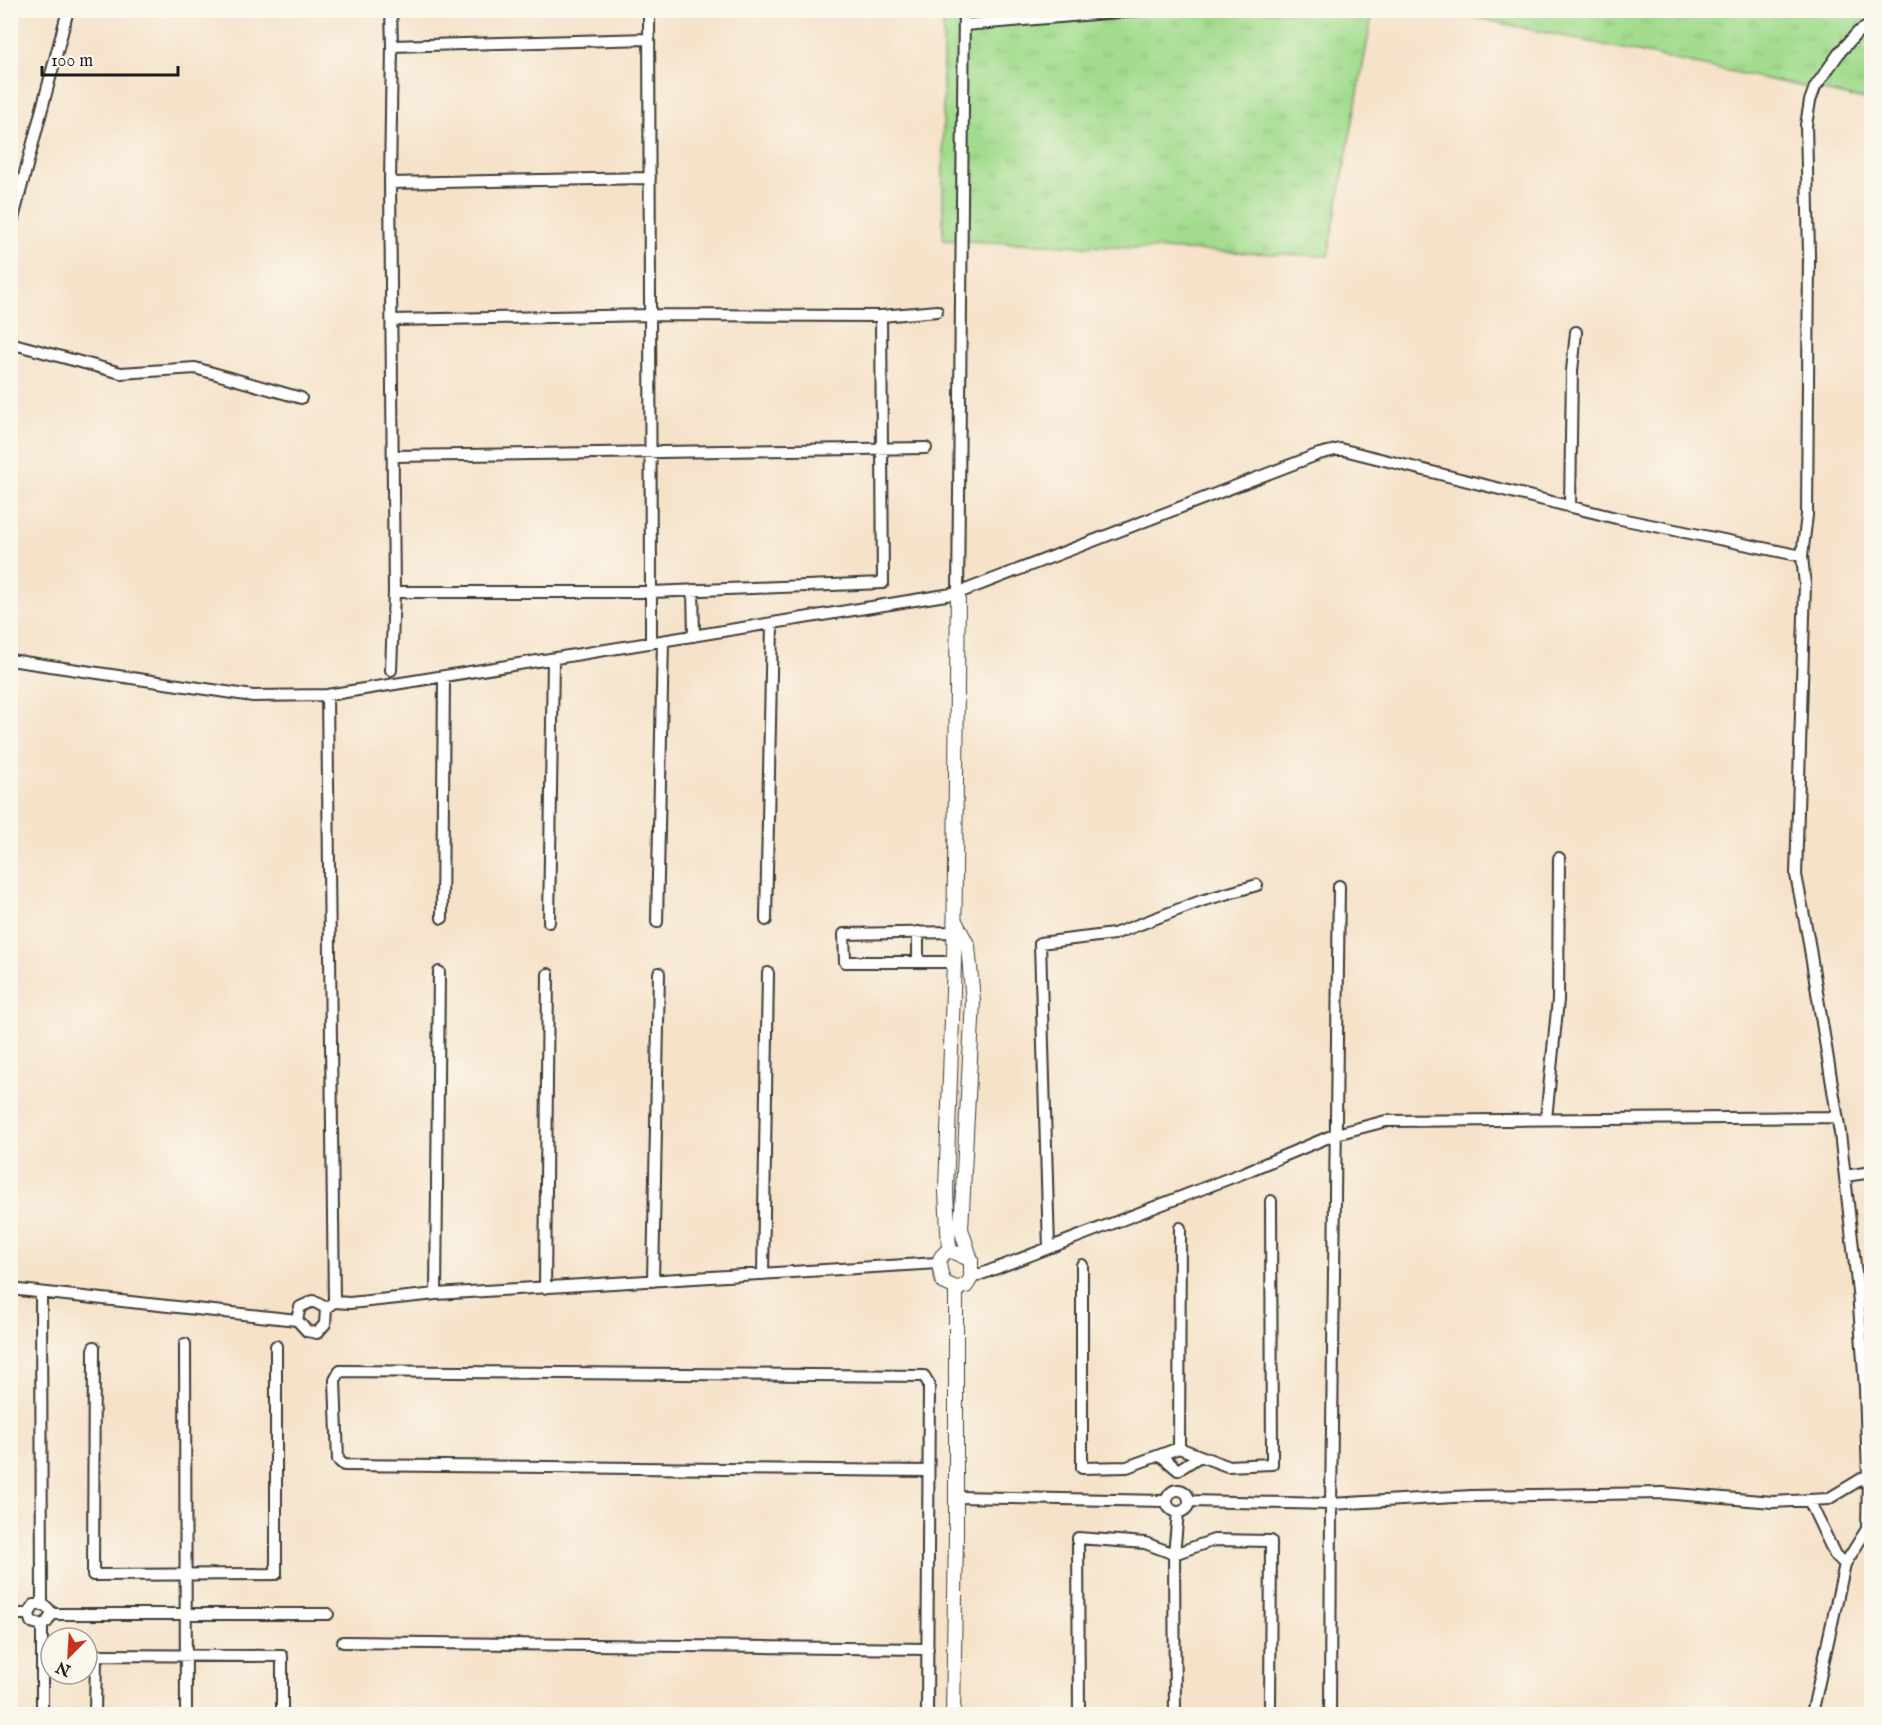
<svg xmlns="http://www.w3.org/2000/svg" width="1882" height="1725" font-family="'IM FELL English',serif">
	<style>
		.grass { fill: url(#grass-tufts); stroke: #607c55; stroke-width: 1.5 }
		.lines { fill: none; stroke-linecap: round; stroke-linejoin: round }
		.minor-casing { stroke: #3d3a36; stroke-width: 14 }
		.tertiary-casing { stroke: #3d3a36; stroke-width: 16 }
		.minor { stroke: #fff; stroke-width: 10 }
		.tertiary { stroke: #fff; stroke-width: 14 }
	</style>
	<defs>
		<pattern id="grass-tufts" width="24" height="20" patternUnits="userSpaceOnUse" patternTransform="scale(1.5)"><rect width="24" height="20" fill="#a3dc8e"/><path d="M3 7l-1-3M5 7V3M7 7l1-3M15 17l-1-3M17 17v-4M19 17l1-3" fill="none" stroke="#8cbc7a"/></pattern>
	</defs>
	<rect width="100%" height="100%" fill="#fbf7ec"/>
	<filter id="ink" filterUnits="userSpaceOnUse"><feTurbulence type="fractalNoise" baseFrequency=".0167" numOctaves="2"/><feDisplacementMap in="SourceGraphic" scale="12" xChannelSelector="R" yChannelSelector="G"/><feConvolveMatrix kernelMatrix="1 2 1 2 8 2 1 2 1" color-interpolation-filters="sRGB"/></filter>
	<filter id="wash" filterUnits="userSpaceOnUse"><feTurbulence type="fractalNoise" baseFrequency=".008" numOctaves="4" result="noise"/><feDisplacementMap in="SourceGraphic" scale="24" xChannelSelector="R" yChannelSelector="G"/><feGaussianBlur stdDeviation="1.35" result="paint"/><feColorMatrix in="noise" values="0 0 0 0 0 0 0 0 0 0 0 0 0 0 0 0 0 1.4 0 .05"/><feComposite in="paint" operator="in"/></filter>
	<g filter="url(#wash)">
		<rect width="100%" height="100%" fill="#f5e2c9"/>
		<!-- grass -->
		<path class="grass" d="M 943,11 L 1373,11 L 1328,256 L 943,240 Z
			M 1443,11 L 1871,11 L 1871,101 Z"/>
	</g>
	<g filter="url(#ink)">
		<g class="lines">
			<defs>
				<path id="minor" d="M 391,10 L 392,46
					M 649,10 L 651,592 L 883,583 L 881,316
					M 964,25 L 1142,10
					M 390,183 L 650,178
					M 10,230 L 68,10
					M 392,320 L 651,315 L 881,316 L 937,311
					M 10,343 L 121,373 L 195,368 L 301,398
					M 393,456 L 926,448
					M 1570,507 L 1572,371 L 1576,332
					M 693,590 L 694,636
					M 394,592 L 651,592 L 651,643
					M 958,593 L 964,10
					M 10,660 L 253,696 L 327,695 L 958,593 L 1319,454 L 1340,449 L 1616,518 L 1802,556
					M 391,670 L 394,592 L 390,183 L 392,46 L 649,39
					M 327,695 L 334,1302
					M 442,918 L 444,677
					M 766,920 L 772,624
					M 549,922 L 553,659
					M 657,922 L 663,641
					M 918,932 L 918,962
					M 954,962 L 845,962 L 844,934 L 954,932
					M 1546,1119 L 1558,1000 L 1559,858
					M 1845,1176 L 1872,1172
					M 1049,1248 L 1040,943 L 1114,934 L 1201,901 L 1257,885
					M 1082,1265 L 1082,1468 L 1127,1467 L 1179,1448 L 1227,1466 L 1272,1464 L 1271,1201
					M 763,1274 L 768,973
					M 971,1278 L 1243,1173 L 1336,1134 L 1386,1121 L 1837,1117
					M 653,1281 L 659,973
					M 545,1288 L 548,974
					M 10,1289 L 297,1320 L 307,1331 L 317,1333 L 325,1324 L 326,1308 L 313,1301 L 300,1307 L 297,1320
					M 41,1293 L 42,1604
					M 436,1294 L 439,972
					M 326,1308 L 334,1302 L 350,1303 L 436,1294 L 938,1263
					M 185,1344 L 186,1714
					M 94,1347 L 93,1575 L 276,1574 L 276,1346
					M 1179,1448 L 1180,1228
					M 1160,1455 L 1178,1470
					M 1178,1470 L 1200,1456
					M1167 1501a11 11 0 1 1 22 0a11 11 0 1 1-22 0Z
					M 956,1497 L 1166,1501
					M 1809,1500 L 1835,1555 L 1845,1564
					M 1189,1501 L 1331,1504 L 1472,1496 L 1663,1493 L 1773,1502 L 1828,1499 L 1868,1475
					M 10,1614 L 29,1614
					M 52,1614 L 328,1614
					M 42,1625 L 31,1622 L 29,1614 L 34,1605 C 43,1604 47,1605 52,1614 L 47,1622 L 42,1625 L 42,1714
					M 343,1642 L 928,1649
					M 95,1714 L 96,1655 L 282,1656 L 282,1714
					M 927,1714 L 929,1384 L 924,1376 L 340,1371 L 335,1380 L 338,1460 L 344,1465 L 927,1471
					M 1079,1714 L 1078,1538 L 1145,1543 L 1174,1554 L 1214,1540 L 1271,1541 L 1270,1706
					M 1175,1714 L 1174,1554 L 1178,1512
					M 1330,1714 L 1331,1504 L 1339,886
					M 1812,1714 L 1845,1564 L 1867,1529 L 1868,1475 L 1865,1388 L 1858,1292 L 1840,1133 L 1808,937 L 1796,875 L 1805,585 L 1802,556 L 1807,515 L 1809,254 L 1806,125 L 1810,101 L 1815,87 L 1840,52 L 1858,32 L 1872,24"/>
				<path id="tertiary" d="M 955,921 L 968,946 L 973,1001 L 961,1229 L 971,1260
					M 949,1250 L 946,1191 L 954,962 L 958,593
					M 949,1250 L 971,1260 L 971,1278 L 966,1286 L 956,1288 L 943,1282 C 940,1267 934,1259 949,1250 Z
					M 953,1714 L 956,1536 L 956,1288"/>
			</defs>
			<!-- minor casing -->
			<use href="#minor" class="minor-casing"/>
			<!-- tertiary casing -->
			<use href="#tertiary" class="tertiary-casing"/>
			<!-- minor -->
			<use href="#minor" class="minor"/>
			<!-- tertiary -->
			<use href="#tertiary" class="tertiary"/>
		</g>
	</g>
	<!-- margin -->
	<rect width="1882" height="1725" fill="none" stroke="#fbf7ec" stroke-width="36"/>
	<!-- north arrow -->
	<g transform="translate(69 1656) rotate(204)"><circle r="28" fill="#fbf7ec" stroke="#a29f99" stroke-width="1.5"/>
	<path d="M0-4.5L10 22L0 15L-10 22Z" fill="#c8321e"/>
	<text y="-9" font-size="16" font-weight="bold" text-anchor="middle" fill="#1c1c1c">N</text>
	</g>
	<!-- scale -->
	<path d="M42 66v9h136v-9" fill="none" stroke="#1c1c1c" stroke-width="3"/>
	<text x="51" y="66" font-size="18" fill="#1c1c1c" stroke="#fbf7ec" stroke-width="4.5" paint-order="stroke">100 m</text>
</svg>
